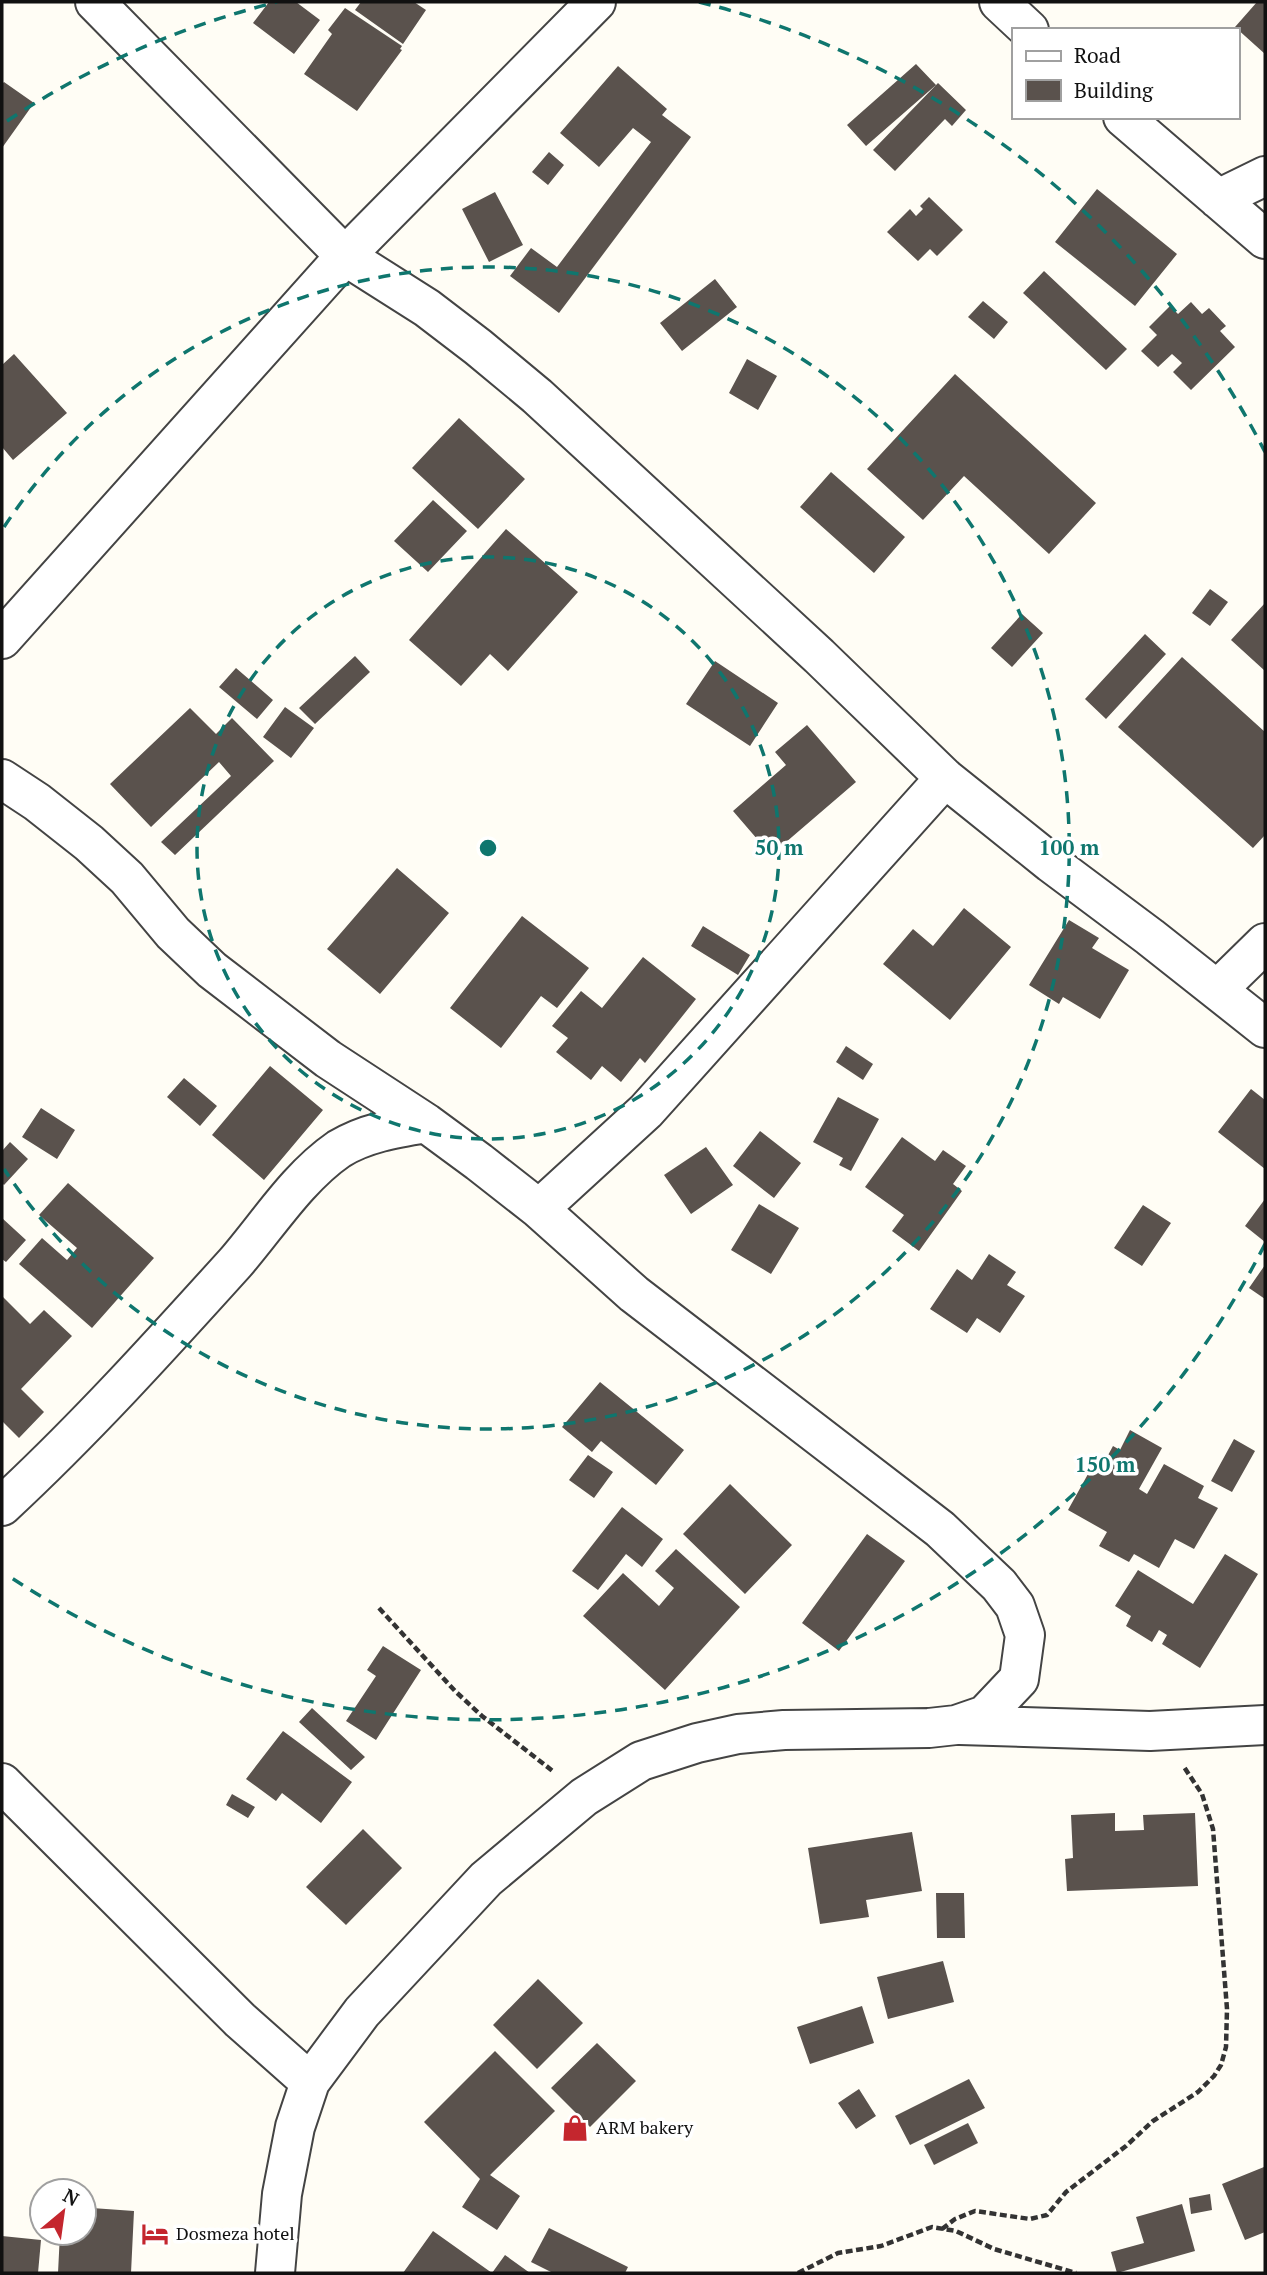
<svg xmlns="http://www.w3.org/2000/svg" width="1267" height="2275" font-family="'PT Serif',serif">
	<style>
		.building { fill: #5a524d }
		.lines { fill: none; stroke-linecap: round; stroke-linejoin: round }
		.minor-casing { stroke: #444; stroke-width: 42 }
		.tertiary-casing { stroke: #444; stroke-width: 42 }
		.path { stroke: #333; stroke-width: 4.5; stroke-dasharray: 7 3.5; stroke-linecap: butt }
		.minor { stroke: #fff; stroke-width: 38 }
		.tertiary { stroke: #fff; stroke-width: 38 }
		.ring { fill: none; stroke: #0f766e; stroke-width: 3.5; stroke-dasharray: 12 9 }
		.labels { text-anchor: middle; stroke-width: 7; stroke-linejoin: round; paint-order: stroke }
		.poi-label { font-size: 18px; fill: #111; stroke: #fff; text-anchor: start }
		.centre { fill: #0f766e; stroke: #fff; stroke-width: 3.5 }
		.ring-label { font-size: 21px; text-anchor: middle; font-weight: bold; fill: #0f766e; stroke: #fff; stroke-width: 7; stroke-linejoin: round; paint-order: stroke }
	</style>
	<rect width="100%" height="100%" fill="#fffdf5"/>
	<!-- building -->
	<path class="building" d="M 269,2 L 296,2 L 320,20 L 294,54 L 253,23 Z
		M 361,2 L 414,2 L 426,10 L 403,44 L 355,10 Z
		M 1257,2 L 1265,2 L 1265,54 L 1235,27 Z
		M 345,8 L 402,46 L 400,49 L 402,50 L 357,111 L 304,74 L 332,34 L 328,30 Z
		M 916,64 L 936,85 L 866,146 L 847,125 Z
		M 618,66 L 667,109 L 662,115 L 691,137 L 559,313 L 510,276 L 531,248 L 557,267 L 651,142 L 633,128 L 599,167 L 560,133 Z
		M 4,82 L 34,103 L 2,148 L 2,84 Z
		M 938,83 L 966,110 L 952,126 L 945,119 L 895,171 L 873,150 Z
		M 549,152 L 564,165 L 548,185 L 532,172 Z
		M 1097,189 L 1177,254 L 1135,306 L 1055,242 Z
		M 495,192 L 523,245 L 489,262 L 462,209 Z
		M 929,197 L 963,230 L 937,256 L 930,249 L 918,261 L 887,232 L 910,209 L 916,216 L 923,209 L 920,206 Z
		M 1044,271 L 1127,349 L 1106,370 L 1023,293 Z
		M 715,279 L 737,307 L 682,351 L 660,323 Z
		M 983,301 L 1008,322 L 994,339 L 968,317 Z
		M 1191,302 L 1202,314 L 1209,308 L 1226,326 L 1220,331 L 1235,347 L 1191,390 L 1173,372 L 1182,363 L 1172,354 L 1158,367 L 1141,351 L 1157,335 L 1149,327 L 1170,306 L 1178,314 Z
		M 14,354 L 67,413 L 13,460 L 2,447 L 2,365 Z
		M 747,359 L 777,376 L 758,410 L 729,393 Z
		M 955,374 L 1096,503 L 1049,554 L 964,476 L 923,520 L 867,469 Z
		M 459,418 L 525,479 L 478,529 L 412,468 Z
		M 831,472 L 905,537 L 874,573 L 800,507 Z
		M 433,500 L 467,531 L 428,572 L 394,541 Z
		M 506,529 L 578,592 L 508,671 L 490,654 L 461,686 L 409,640 Z
		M 1210,589 L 1228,602 L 1210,626 L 1192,613 Z
		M 1265,603 L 1265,671 L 1231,640 Z
		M 1022,614 L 1043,633 L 1012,667 L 991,648 Z
		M 1145,634 L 1166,654 L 1106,719 L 1085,699 Z
		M 355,656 L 370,672 L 315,724 L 299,708 Z
		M 1182,657 L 1265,732 L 1265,835 L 1253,848 L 1118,727 Z
		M 715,661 L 778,703 L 750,746 L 686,704 Z
		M 236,668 L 273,700 L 257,719 L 219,687 Z
		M 285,707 L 314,728 L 291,758 L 263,737 Z
		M 190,708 L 216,734 L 232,718 L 274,761 L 175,855 L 161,842 L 231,776 L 219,762 L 151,827 L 110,784 Z
		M 807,725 L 856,782 L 771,855 L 733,811 L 786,765 L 775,752 Z
		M 397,868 L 449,913 L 380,994 L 327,949 Z
		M 964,908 L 1011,947 L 950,1020 L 883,964 L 913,929 L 933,946 Z
		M 522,916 L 589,968 L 557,1008 L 541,996 L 501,1048 L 450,1008 Z
		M 1069,920 L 1099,938 L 1092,948 L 1129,970 L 1100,1019 L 1063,997 L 1059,1004 L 1029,985 Z
		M 703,926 L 750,955 L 738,975 L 691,946 Z
		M 643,957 L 696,999 L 645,1063 L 640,1058 L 621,1082 L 602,1066 L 591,1080 L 556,1052 L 568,1038 L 552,1026 L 581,991 L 602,1008 Z
		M 846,1046 L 873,1064 L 863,1080 L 836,1062 Z
		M 270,1066 L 323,1110 L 264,1180 L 212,1135 Z
		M 184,1078 L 217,1106 L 200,1126 L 167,1097 Z
		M 1251,1089 L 1265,1100 L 1265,1169 L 1218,1132 Z
		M 838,1097 L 879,1119 L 851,1171 L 839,1165 L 843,1158 L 813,1142 Z
		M 41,1108 L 75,1130 L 57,1159 L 22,1137 Z
		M 760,1131 L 801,1163 L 774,1198 L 733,1166 Z
		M 902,1137 L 935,1161 L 943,1150 L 966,1166 L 953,1184 L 962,1191 L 919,1251 L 892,1231 L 904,1215 L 865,1187 Z
		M 10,1142 L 28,1159 L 4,1185 L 2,1183 L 2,1151 Z
		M 706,1147 L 733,1185 L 691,1214 L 664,1175 Z
		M 68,1183 L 154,1258 L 92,1328 L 19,1264 L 42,1238 L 67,1260 L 77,1248 L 39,1215 Z
		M 1265,1199 L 1265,1242 L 1245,1226 Z
		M 759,1204 L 799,1228 L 771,1274 L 731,1250 Z
		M 1143,1205 L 1171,1223 L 1142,1266 L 1114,1248 Z
		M 2,1218 L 26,1240 L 6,1262 L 2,1259 Z
		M 989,1254 L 1016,1272 L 1007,1285 L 1025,1296 L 1000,1333 L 977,1318 L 967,1333 L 930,1309 L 957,1269 L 972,1280 Z
		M 1265,1265 L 1265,1299 L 1249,1288 Z
		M 2,1296 L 30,1324 L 44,1310 L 72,1336 L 21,1389 L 44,1412 L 19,1438 L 2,1421 Z
		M 600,1382 L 684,1450 L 656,1485 L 601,1441 L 592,1452 L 562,1427 Z
		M 1130,1430 L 1162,1448 L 1139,1489 L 1147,1494 L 1164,1464 L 1204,1486 L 1198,1498 L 1218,1508 L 1194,1549 L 1175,1539 L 1159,1568 L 1134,1554 L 1129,1562 L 1099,1546 L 1107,1532 L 1068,1510 L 1093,1465 L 1100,1470 L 1113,1446 L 1120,1450 Z
		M 1234,1439 L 1255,1451 L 1232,1492 L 1211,1481 Z
		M 588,1455 L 613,1472 L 594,1498 L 569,1480 Z
		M 730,1484 L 792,1545 L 745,1594 L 683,1534 Z
		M 622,1507 L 663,1539 L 642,1567 L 626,1554 L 598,1590 L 572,1571 Z
		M 867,1534 L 905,1561 L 839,1651 L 802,1623 Z
		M 676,1549 L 740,1607 L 665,1690 L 583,1616 L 623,1573 L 659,1606 L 674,1588 L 655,1571 Z
		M 1225,1554 L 1258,1574 L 1200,1668 L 1162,1644 L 1167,1635 L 1159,1630 L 1152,1642 L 1126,1626 L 1131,1616 L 1115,1606 L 1138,1570 L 1193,1604 Z
		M 383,1646 L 421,1670 L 376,1740 L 346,1721 L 376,1676 L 367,1670 Z
		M 312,1708 L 365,1757 L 351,1770 L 299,1722 Z
		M 283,1731 L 352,1782 L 321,1823 L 282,1793 L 276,1801 L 246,1779 Z
		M 232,1794 L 255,1807 L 248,1818 L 226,1805 Z
		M 1115,1813 L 1115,1831 L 1144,1830 L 1143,1815 L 1195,1813 L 1198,1886 L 1067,1891 L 1065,1859 L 1073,1858 L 1071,1815 Z
		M 363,1829 L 402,1868 L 346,1925 L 306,1887 Z
		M 912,1832 L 922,1891 L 866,1900 L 869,1917 L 820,1924 L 808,1848 Z
		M 936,1893 L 964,1893 L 965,1938 L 937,1938 Z
		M 943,1961 L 954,2002 L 888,2019 L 877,1977 Z
		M 538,1979 L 583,2023 L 537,2069 L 493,2025 Z
		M 862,2006 L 874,2043 L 810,2064 L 797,2027 Z
		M 597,2043 L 636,2081 L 590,2127 L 551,2088 Z
		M 495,2051 L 555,2111 L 490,2175 L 520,2196 L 497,2230 L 462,2207 L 480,2179 L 424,2122 Z
		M 969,2079 L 985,2108 L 910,2145 L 895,2116 Z
		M 859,2089 L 876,2116 L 856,2129 L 838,2103 Z
		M 968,2123 L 978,2143 L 934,2165 L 924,2145 Z
		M 1264,2167 L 1265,2232 L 1245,2240 L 1222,2184 Z
		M 1210,2194 L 1212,2210 L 1191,2214 L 1189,2198 Z
		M 1182,2204 L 1195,2251 L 1117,2273 L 1111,2252 L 1144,2243 L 1136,2217 Z
		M 92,2208 L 134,2211 L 131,2273 L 58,2273 L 60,2233 L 84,2233 L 84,2221 L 91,2221 Z
		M 549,2228 L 628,2267 L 625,2273 L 553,2273 L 531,2262 Z
		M 433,2231 L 492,2273 L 403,2273 Z
		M 2,2236 L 41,2240 L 38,2273 L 2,2273 Z
		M 505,2255 L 530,2273 L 492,2273 Z"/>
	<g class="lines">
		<defs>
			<path id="minor" d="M 95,2 L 345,256 L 427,308 L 478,347 L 537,396 L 819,656 L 945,778 L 1051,863 L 1150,937 L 1265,1028
				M 999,2 L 1029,30
				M 1123,117 L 1265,239
				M 1218,199 L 1265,176
				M 2,779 L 37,802 L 89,843 L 127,878 L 173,933 L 212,970 L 328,1059 L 426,1123 L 479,1162 L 539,1209 L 634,1294 L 940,1529 L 999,1585 L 1015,1606 L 1025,1635 L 1019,1679 L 985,1715 L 956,1725 L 929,1728 L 784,1730 L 738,1734 L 697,1743 L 641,1761 L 584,1797 L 486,1879 L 362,2012 L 310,2082 L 295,2127 L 282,2194 L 275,2273
				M 1217,990 L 1265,943
				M 539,1209 L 646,1111 L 945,778
				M 2,1506 C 84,1430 160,1346 235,1263 C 268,1225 297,1178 339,1149 C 365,1133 396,1128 426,1123
				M 960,1725 L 1150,1731 L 1265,1725
				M 2,1783 L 240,2020 L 310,2082"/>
			<path id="tertiary" d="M 2,639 L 345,256 L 596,2"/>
		</defs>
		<!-- minor casing -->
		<use href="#minor" class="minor-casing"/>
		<!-- tertiary casing -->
		<use href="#tertiary" class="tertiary-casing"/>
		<!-- path -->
		<path class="path" d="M 379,1608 L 455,1691 L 482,1716 L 554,1772
			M 942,2229 L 955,2219 L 975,2211 L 1030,2219 L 1047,2215 L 1066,2192 L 1126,2146 L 1153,2121 L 1198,2092 L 1214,2076 L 1221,2065 L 1226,2047 L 1227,2009 L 1213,1829 L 1202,1794 L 1184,1767
			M 798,2273 L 838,2253 L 881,2246 L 932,2227 L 956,2231 L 994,2249 L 1076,2273"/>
		<!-- minor -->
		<use href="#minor" class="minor"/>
		<!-- tertiary -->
		<use href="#tertiary" class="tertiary"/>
	</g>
	<!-- distance rings -->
	<g class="ring">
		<circle cx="488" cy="848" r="291"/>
		<path d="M4 527A581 581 0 1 1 4 1169"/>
		<path d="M1265 1244A872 872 0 0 1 7 1575M7 121A872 872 0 0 1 277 2M699 2A872 872 0 0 1 1265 452"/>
	</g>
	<!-- icons -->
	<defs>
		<symbol id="shop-bare" viewBox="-9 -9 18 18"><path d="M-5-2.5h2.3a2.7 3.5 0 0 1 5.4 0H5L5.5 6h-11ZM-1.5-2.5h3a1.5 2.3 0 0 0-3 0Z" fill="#c4262e" stroke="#fff" stroke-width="2.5" paint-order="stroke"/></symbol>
		<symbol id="hotel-bare" viewBox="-9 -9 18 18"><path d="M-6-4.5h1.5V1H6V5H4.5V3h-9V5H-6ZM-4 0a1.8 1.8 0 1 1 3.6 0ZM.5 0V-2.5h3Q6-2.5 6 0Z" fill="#c4262e" stroke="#fff" stroke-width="2.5" paint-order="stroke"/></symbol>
	</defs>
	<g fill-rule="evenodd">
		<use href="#shop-bare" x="556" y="2109" width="38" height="38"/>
		<use href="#hotel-bare" x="136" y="2215" width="38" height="38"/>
	</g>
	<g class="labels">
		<!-- poi labels -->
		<g class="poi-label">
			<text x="596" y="2134">ARM bakery</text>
			<text x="176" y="2240">Dosmeza hotel</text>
		</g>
	</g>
	<circle cx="488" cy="848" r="10" class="centre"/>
	<g class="ring-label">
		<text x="779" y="855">50 m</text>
		<text x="1069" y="855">100 m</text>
		<text x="1105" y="1472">150 m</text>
	</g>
	<!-- border -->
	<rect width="1267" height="2275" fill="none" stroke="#111111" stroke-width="7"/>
	<!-- legend -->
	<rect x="1012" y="28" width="228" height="91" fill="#ffffff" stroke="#a0a0a0" stroke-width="2"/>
	<rect x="1026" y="51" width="35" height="10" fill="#ffffff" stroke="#a0a0a0" stroke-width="2"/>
	<text x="1074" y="63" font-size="21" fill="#111111">Road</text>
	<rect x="1026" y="80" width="35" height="21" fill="#5a524d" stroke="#a0a0a0" stroke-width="2"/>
	<text x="1074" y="98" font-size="21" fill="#111111">Building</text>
	<!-- north arrow -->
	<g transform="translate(63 2212) rotate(29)"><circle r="33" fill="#ffffff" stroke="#a0a0a0" stroke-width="2"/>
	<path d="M0-5L12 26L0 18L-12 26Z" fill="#c4262e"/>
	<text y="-10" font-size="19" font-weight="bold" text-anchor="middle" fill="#111111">N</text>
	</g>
</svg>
